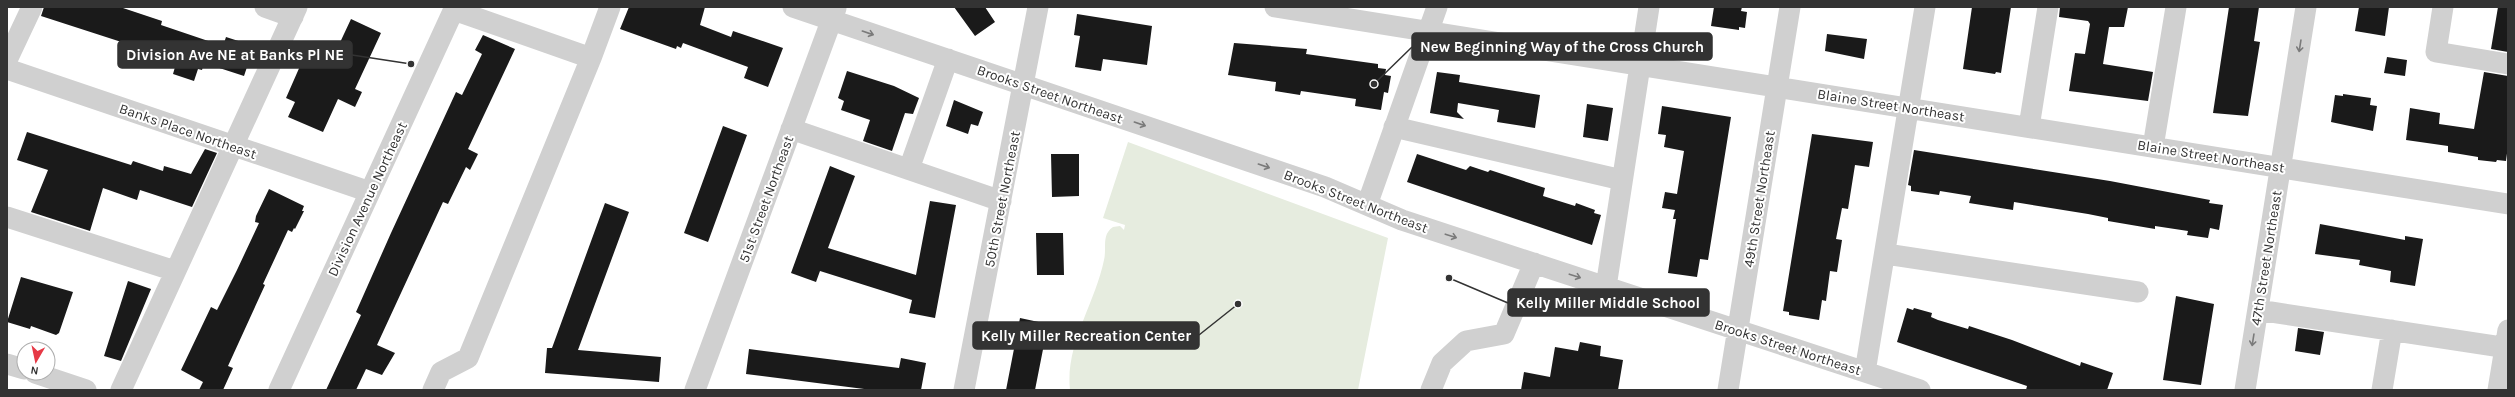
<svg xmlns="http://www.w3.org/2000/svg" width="2515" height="397" font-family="Karla,sans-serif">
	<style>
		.green { fill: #e6ecdf }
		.building { fill: #1a1a1a }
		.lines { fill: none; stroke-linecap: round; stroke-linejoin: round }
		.minor { stroke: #d0d0d0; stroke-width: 21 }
		.oneway { stroke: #7a7a7a }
		.labels { text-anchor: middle; stroke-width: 4; stroke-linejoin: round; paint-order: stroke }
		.street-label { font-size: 14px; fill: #333; stroke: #fff }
		.leader { fill: none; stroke: #333; stroke-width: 1.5 }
		.callout-dot { fill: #333; stroke: #fff; stroke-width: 1.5 }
		.callout { fill: #333; stroke: #333; stroke-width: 1.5 }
		.callout-label { font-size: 15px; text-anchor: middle; font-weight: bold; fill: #fff }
	</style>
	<rect width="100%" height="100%" fill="#fff"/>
	<!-- green -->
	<path class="green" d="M 1128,142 L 1388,238 L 1358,390 L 1070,390 C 1065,344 1095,304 1104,260 C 1107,248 1101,235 1113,227 L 1120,226 L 1124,230 L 1125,225 L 1103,218 Z"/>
	<!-- building -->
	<path class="building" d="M 44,7 L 120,7 L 162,21 L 161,25 L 223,46 L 226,37 L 254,46 L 244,76 L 204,63 L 202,70 L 198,69 L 194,81 L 173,74 L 177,60 L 41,16 Z
		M 629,7 L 705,7 L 700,25 L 731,37 L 733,31 L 783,48 L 768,87 L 744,78 L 748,67 L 683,43 L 681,48 L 677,46 L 676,49 L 620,29 Z
		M 954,7 L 985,7 L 995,22 L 975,36 Z
		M 1714,7 L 1742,7 L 1741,11 L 1747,12 L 1745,28 L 1739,27 L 1739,30 L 1711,26 Z
		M 1972,7 L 2011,7 L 2001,73 L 1996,72 L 1995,74 L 1963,69 Z
		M 2060,7 L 2128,7 L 2124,27 L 2109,27 L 2103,64 L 2153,72 L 2148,101 L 2069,91 L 2075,53 L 2085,54 L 2090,24 L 2088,21 L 2059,17 Z
		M 2229,7 L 2259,7 L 2254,41 L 2260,42 L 2248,116 L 2213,113 Z
		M 2359,7 L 2389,7 L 2385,36 L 2355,31 Z
		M 2498,7 L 2508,7 L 2508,52 L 2491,49 Z
		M 1077,14 L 1152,26 L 1147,65 L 1103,59 L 1101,71 L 1075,67 L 1080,36 L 1074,35 Z
		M 351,19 L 381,33 L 355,89 L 362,92 L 355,107 L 338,99 L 323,132 L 288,117 L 295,102 L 286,98 L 304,57 L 329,66 Z
		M 1827,34 L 1867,39 L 1864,59 L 1825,51 Z
		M 483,35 L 515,49 L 468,149 L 478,154 L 470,170 L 466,167 L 448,204 L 443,202 L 377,345 L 395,353 L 382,375 L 366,369 L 356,390 L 326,390 L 361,315 L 356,312 L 391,233 L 456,92 L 462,95 L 482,54 L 475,50 Z
		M 1234,43 L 1307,49 L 1306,54 L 1378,64 L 1378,68 L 1386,69 L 1385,75 L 1391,76 L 1388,93 L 1384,92 L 1381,110 L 1355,106 L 1356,99 L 1301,91 L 1300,95 L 1275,91 L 1276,82 L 1228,75 Z
		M 2387,57 L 2407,60 L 2405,76 L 2384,73 Z
		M 847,71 L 894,86 L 919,98 L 913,114 L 905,113 L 892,151 L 863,141 L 870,120 L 841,110 L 844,101 L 838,98 Z
		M 1437,72 L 1460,75 L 1459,82 L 1540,95 L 1535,128 L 1497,122 L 1499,110 L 1458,103 L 1457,112 L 1464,119 L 1430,113 Z
		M 2484,72 L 2508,76 L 2508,146 L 2506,161 L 2497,160 L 2496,162 L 2478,160 L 2478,157 L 2448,152 L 2448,146 L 2406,140 L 2410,108 L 2440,113 L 2439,124 L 2474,129 Z
		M 2343,94 L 2371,98 L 2370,105 L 2377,106 L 2373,131 L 2331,122 L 2335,95 L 2343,96 Z
		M 954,100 L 983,112 L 978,126 L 971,124 L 968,134 L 946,126 Z
		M 1587,104 L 1613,108 L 1608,141 L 1583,137 Z
		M 1662,106 L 1731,117 L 1708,260 L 1700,259 L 1697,277 L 1668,273 L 1676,219 L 1673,219 L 1675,210 L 1662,208 L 1665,192 L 1677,194 L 1684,151 L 1664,147 L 1666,135 L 1658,134 Z
		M 723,126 L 747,135 L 708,242 L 684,233 Z
		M 27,132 L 131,165 L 133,161 L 163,171 L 164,166 L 191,174 L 205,149 L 217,153 L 192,207 L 140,190 L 137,200 L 103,188 L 90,231 L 31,212 L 48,170 L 17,160 Z
		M 1812,134 L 1873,142 L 1869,167 L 1855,165 L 1848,209 L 1842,208 L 1836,239 L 1842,240 L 1837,272 L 1830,271 L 1826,301 L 1822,300 L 1819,320 L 1789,315 L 1789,312 L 1783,311 Z
		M 1914,150 L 2110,181 L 2210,200 L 2209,203 L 2223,205 L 2219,230 L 2210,228 L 2208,238 L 2187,235 L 2188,231 L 2155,226 L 2155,229 L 2108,221 L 2108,218 L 2088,214 L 2014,202 L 2013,210 L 1969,203 L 1971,196 L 1940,191 L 1939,195 L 1911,191 L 1911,186 L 1908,185 Z
		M 1051,154 L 1079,154 L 1079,196 L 1052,197 Z
		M 1417,154 L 1466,170 L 1470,166 L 1488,172 L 1490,170 L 1545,188 L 1543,196 L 1575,206 L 1576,203 L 1595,210 L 1594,213 L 1601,215 L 1592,245 L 1407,182 Z
		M 830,166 L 855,176 L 828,248 L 916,275 L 930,201 L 956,205 L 935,318 L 909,313 L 912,300 L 820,271 L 816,282 L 791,273 Z
		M 269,189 L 304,206 L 302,211 L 304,211 L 295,229 L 294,228 L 292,232 L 288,230 L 263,284 L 265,285 L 228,366 L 233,368 L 223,390 L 199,390 L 203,382 L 181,370 L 211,307 L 217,310 L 237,270 L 259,223 L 255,222 L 256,216 Z
		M 605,203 L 629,212 L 578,350 L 661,357 L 659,382 L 545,373 L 547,348 L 552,348 Z
		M 2320,224 L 2405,240 L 2405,236 L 2423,239 L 2415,286 L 2390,282 L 2391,271 L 2359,265 L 2360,260 L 2315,254 Z
		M 1036,233 L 1063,233 L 1064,275 L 1037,275 Z
		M 21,277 L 73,292 L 59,333 L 56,335 L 31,326 L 30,329 L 7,322 Z
		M 128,281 L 151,289 L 121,361 L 104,356 Z
		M 2176,296 L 2214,304 L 2201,385 L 2163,380 Z
		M 1907,308 L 1913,310 L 1914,308 L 1932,313 L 1931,317 L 1938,320 L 1968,329 L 1969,326 L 2012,340 L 2080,366 L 2081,362 L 2113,373 L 2107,390 L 2026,390 L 2027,386 L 1897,342 Z
		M 1020,318 L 1048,324 L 1035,390 L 1006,390 Z
		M 2298,328 L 2324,332 L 2320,355 L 2295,351 Z
		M 1580,342 L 1601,346 L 1600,356 L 1623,360 L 1618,390 L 1521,390 L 1524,372 L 1550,377 L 1555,347 L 1578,351 Z
		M 749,349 L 899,368 L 901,358 L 926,363 L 921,390 L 872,390 L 746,374 Z"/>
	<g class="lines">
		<!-- minor -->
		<path class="minor" d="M 265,7 L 293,17
			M 793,7 L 1325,187 L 1402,220 L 1920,390
			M 1275,7 L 2508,204
			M 2443,7 L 2436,52 L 2508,64
			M 454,10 L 591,58 L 610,7
			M 7,60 L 32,7
			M 7,69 L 370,192
			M 1394,127 L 1622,180
			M 2029,127 L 2048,7
			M 791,129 L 1001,201
			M 2153,147 L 2176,7
			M 909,169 L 948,59
			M 1367,205 L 1437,7
			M 7,217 L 175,271
			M 1886,254 L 2138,292
			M 1606,287 L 1649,7
			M 2258,310 L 2508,348
			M 7,364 L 24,369
			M 1865,372 L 1925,7
			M 35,373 L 86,390
			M 121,390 L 297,7
			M 279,390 L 455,7
			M 433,390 L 441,372 L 468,358 L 591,58
			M 695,390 L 836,8
			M 964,390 L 1038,7
			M 1431,390 L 1442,363 L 1466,341 L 1504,334 L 1534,263
			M 1728,390 L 1790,7
			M 2245,390 L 2306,7
			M 2382,390 L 2392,330
			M 2498,390 L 2508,330"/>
	</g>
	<!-- one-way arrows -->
	<defs><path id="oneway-shaft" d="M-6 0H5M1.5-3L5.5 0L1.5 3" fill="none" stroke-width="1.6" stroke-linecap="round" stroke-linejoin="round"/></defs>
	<g class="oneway">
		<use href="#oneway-shaft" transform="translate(868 33) rotate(19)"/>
		<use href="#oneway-shaft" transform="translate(2300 46) rotate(99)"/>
		<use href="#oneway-shaft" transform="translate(1140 124) rotate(19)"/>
		<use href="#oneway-shaft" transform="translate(1264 166) rotate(19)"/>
		<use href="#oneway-shaft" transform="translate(1451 236) rotate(18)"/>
		<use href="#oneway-shaft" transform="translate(1575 276) rotate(18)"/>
		<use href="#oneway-shaft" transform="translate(2253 340) rotate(99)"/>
	</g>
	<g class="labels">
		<!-- street labels -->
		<g class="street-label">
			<text transform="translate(1050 94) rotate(19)" y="5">Brooks Street Northeast</text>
			<text transform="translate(1891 105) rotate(9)" y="5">Blaine Street Northeast</text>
			<text transform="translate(188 131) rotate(19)" y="5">Banks Place Northeast</text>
			<text transform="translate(2211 156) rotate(9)" y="5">Blaine Street Northeast</text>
			<text transform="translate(367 199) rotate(-65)" y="5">Division Avenue Northeast</text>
			<text transform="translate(766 199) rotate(-70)" y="5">51st Street Northeast</text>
			<text transform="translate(1002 199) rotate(-79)" y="5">50th Street Northeast</text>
			<text transform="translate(1759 199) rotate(-81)" y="5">49th Street Northeast</text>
			<text transform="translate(1356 201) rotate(21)" y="5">Brooks Street Northeast</text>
			<text transform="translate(2266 258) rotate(-81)" y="5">47th Street Northeast</text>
			<text transform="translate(1788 347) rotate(18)" y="5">Brooks Street Northeast</text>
		</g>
	</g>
	<!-- callouts -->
	<path class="leader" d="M1374 84L1412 47M411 64L352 55M1449 278L1508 303M1238 304L1199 335"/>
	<g class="callout-dot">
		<circle cx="1374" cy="84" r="4"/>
		<circle cx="411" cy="64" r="4"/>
		<circle cx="1449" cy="278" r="4"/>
		<circle cx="1238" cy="304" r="4"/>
	</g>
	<g class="callout">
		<rect x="1412" y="33" width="300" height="27" rx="4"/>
		<rect x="118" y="41" width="234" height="27" rx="4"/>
		<rect x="1508" y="289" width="201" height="27" rx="4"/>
		<rect x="973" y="322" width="226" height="27" rx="4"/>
	</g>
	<g class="callout-label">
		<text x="1562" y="52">New Beginning Way of the Cross Church</text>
		<text x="235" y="60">Division Ave NE at Banks Pl NE</text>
		<text x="1608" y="308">Kelly Miller Middle School</text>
		<text x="1086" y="341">Kelly Miller Recreation Center</text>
	</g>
	<!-- border -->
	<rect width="2515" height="397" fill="none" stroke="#333333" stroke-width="16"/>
	<!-- north arrow -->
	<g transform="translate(36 361) rotate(189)"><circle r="19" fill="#ffffff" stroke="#adadad"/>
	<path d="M0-3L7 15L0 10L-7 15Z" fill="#e63946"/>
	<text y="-6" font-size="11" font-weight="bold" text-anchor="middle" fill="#333333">N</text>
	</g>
</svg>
